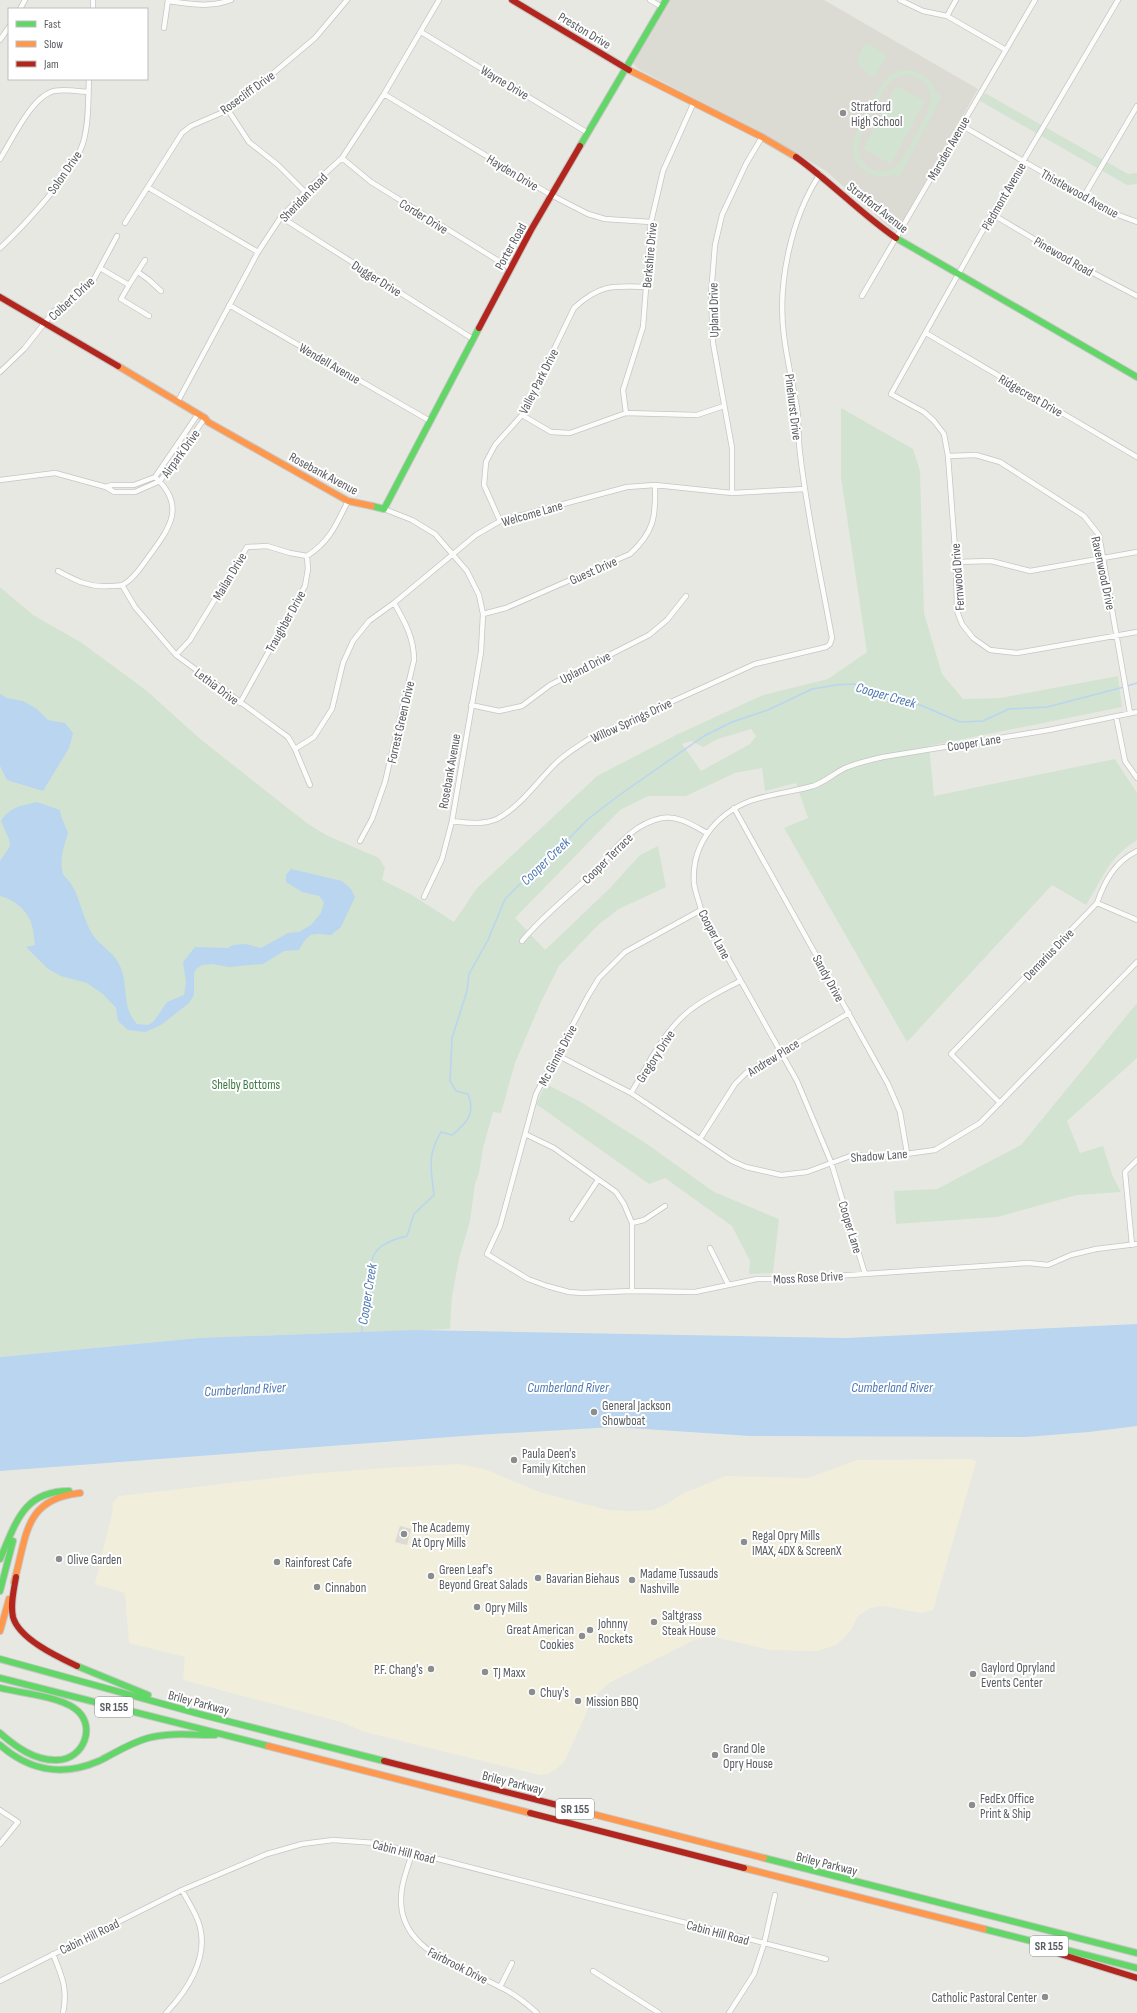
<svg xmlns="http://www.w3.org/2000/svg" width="1137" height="2013" font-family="'Sofia Sans Condensed',sans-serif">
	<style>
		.commercial { fill: #f1eedc }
		.education { fill: #dbdad3 }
		.green { fill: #d2e3d1; fill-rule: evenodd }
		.water { fill: #bad5ef }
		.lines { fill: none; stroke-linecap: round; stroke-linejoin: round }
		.stream { stroke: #bad5ef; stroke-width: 1.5 }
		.street-casing { stroke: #c5c5c5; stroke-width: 6 }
		.fast-casing { stroke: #c6c6c6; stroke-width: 8 }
		.slow-casing { stroke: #c6c6c6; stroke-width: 8 }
		.jam-casing { stroke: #c6c6c6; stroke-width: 8 }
		.street { stroke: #fcfcfb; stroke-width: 4.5 }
		.fast { stroke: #63d668; stroke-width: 6 }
		.slow { stroke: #ff974d; stroke-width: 6 }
		.jam { stroke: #b3261e; stroke-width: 6 }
		.poi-dot { fill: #8b8d8e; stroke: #fff; stroke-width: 1.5 }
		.labels { text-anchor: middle; stroke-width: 4; stroke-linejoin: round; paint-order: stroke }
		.shield { fill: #fff; stroke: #8b8d90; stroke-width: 1 }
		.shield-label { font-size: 12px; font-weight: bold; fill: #595c60 }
		.street-label { font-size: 13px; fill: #595c60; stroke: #fff }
		.poi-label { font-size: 13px; fill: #595c60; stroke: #fff; text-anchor: start }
		.park-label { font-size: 13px; fill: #3d7b44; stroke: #fff }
		.water-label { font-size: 14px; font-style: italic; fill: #4e78b3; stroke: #fff }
	</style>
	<rect width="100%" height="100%" fill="#e8e8e3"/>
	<!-- commercial -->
	<path class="commercial" d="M 972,1459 L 976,1462 L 933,1610 L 922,1613 L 882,1606 L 870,1608 L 858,1616 L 851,1630 L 842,1640 L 836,1645 L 817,1651 L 770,1650 L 710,1636 L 692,1641 L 609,1683 L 592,1699 L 566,1759 L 558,1768 L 548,1774 L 540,1775 L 365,1732 L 341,1722 L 183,1680 L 185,1657 L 129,1643 L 125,1593 L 95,1584 L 112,1514 L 113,1502 L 119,1496 L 308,1474 L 384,1468 L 459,1464 L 484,1469 L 542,1493 L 608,1510 L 629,1511 L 653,1510 L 663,1506 L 682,1494 L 726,1476 L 808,1478 L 857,1460 Z"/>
	<!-- education -->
	<path class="education" d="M 669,0 L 824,0 L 978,89 L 898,229 L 892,230 L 826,171 L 767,136 L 638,69 L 633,63 Z
		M 400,1526 L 411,1529 L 407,1545 L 395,1542 Z"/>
	<!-- green -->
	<path class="green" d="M 866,42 L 887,56 L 873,78 L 857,64 L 859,55 Z
		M 908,70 C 922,71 933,80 936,94 L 937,93 L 942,96 L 899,178 L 894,174 C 874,182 850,168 853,145 C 854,133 879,85 888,77 C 893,72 900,70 908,70 ZM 904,75 C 920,74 934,87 930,104 C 928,114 906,155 899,163 C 896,167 891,170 886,171 C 880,172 874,171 869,168 C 862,163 858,155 858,147 C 858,138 883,89 890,82 C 894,78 899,76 904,75 Z
		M 896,86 L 925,101 L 891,164 L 863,149 Z
		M 985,93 L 1128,174 L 1137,173 L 1137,184 L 1127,185 L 980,101 Z
		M 841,408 L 913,449 L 920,471 L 924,613 L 942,674 L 963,699 L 1000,698 L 1118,676 L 1122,707 L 929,746 L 934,796 L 1115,759 L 1137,793 L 1137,840 C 1107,859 1104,877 1086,905 L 1052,885 L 907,1042 L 784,828 L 808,818 L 796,783 L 765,791 L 762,768 L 735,773 L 686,796 L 648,796 L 620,810 L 515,918 L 545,950 L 610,888 L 640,855 L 658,846 L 666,887 L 619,909 L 598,925 L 559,966 L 540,1004 L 515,1063 L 501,1113 L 493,1112 L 483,1148 L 479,1173 L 475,1184 L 470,1221 L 459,1259 L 452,1296 L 450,1329 L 198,1338 L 0,1357 L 0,587 L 33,615 L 82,643 L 147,691 L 199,738 L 308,824 L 328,836 L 379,858 L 385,868 L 382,880 L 412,895 L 454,922 L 477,888 L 597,776 L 676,735 L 763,695 L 828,679 L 867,652 L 841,477 ZM 751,729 L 756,736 L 750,744 L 701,771 L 682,744 L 691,741 L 703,747 L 718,739 Z
		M 1137,1003 L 1137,1058 L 1067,1121 L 1080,1153 L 1103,1146 L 1113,1177 L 1121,1192 L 1077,1195 L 997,1217 L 896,1224 L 894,1191 L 937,1189 L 1021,1145 Z
		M 546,1084 L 581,1102 L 647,1144 L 714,1192 L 779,1219 L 773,1273 L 749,1274 L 750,1261 L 732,1226 L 665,1178 L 649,1184 L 536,1104 Z"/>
	<!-- water -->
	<path class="water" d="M 0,694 L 7,698 L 23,701 L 37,709 L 48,720 L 65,723 L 73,733 L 69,748 L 43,791 L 7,780 L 0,766 Z
		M 37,802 L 60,810 L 61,816 L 68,833 C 64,846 59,860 63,874 C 65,878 69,880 71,884 C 82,901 83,923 96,939 C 104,948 115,954 120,966 C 129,985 121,1007 137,1024 L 148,1025 L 154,1021 L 167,1002 L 184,995 L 186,982 L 183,962 L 195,947 L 228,948 L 233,945 L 246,944 L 261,948 L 288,933 L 299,932 L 311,925 L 321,913 L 324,902 L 319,896 L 302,892 L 286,882 L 286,875 L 291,869 L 342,881 L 351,889 L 355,897 L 341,927 L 331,935 C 312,934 310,930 299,950 L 284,951 L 263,964 L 229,967 L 212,964 L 202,965 L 196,969 L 194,974 L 194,995 L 189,1003 L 161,1025 L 145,1032 L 128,1030 L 118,1021 L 116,1008 L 103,994 L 87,983 L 61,976 L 48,969 L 26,947 L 35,945 C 34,939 34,932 32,926 C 29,911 13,899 0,896 L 0,861 L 10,846 L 9,839 L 1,821 C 9,807 21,806 37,802 Z
		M 1137,1324 L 1137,1426 L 1089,1432 L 1026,1437 L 750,1436 L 614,1427 L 477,1435 L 0,1471 L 0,1357 L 198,1338 L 415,1330 L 846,1338 Z"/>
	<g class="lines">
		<!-- stream -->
		<path class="stream" d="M 1127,686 L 1137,683
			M 362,1334 C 362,1326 361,1317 363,1309 C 363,1303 367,1298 368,1292 C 371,1257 369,1245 407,1236 L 414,1214 L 434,1195 C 431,1169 427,1155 441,1132 L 452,1135 C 467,1123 476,1113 468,1094 L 456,1091 L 450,1081 L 452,1038 L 467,991 L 469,974 L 488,940 L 505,899 L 532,872 L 554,854 L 587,820 L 618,796 L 704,736 L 732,722 L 768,710 L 812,689 L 836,685 L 853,684 L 882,691 L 906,699 L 960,722 L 983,721 L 1009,709 L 1047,707 L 1124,687"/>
		<defs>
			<path id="street" d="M 93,0 L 93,9
				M 650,0 L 662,7
				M 900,0 L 923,11 L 947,16 L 1006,50
				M 1118,0 L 992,214 L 891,394 L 924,412 L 934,421 L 944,434 L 948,456 L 956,562 L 957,611 L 962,624 L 973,638 L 990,650 L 1017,653 L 1137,632
				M 168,1 C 191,4 210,8 231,0
				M 20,9 L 25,0
				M 947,16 L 956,0
				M 164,28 L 168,0
				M 421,32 L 588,133
				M 0,40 L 9,27
				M 384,94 L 551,195 L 588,214 L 605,219 L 651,222
				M 228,110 L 249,142 L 278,165 L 305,192
				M 961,125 L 1113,213 L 1137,222
				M 342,158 L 371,182 L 510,268
				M 0,159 C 12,140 32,96 54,91 C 64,89 77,91 88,92
				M 149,188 L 258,252
				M 1084,196 L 1137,106
				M 992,214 L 1074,263 L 1137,296
				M 281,217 L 473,339
				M 125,223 L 182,133 L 191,126 L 228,110 L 251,92 L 315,38 L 347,0
				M 0,248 C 23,227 74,172 83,143 C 89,123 88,100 89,79
				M 100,268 L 129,285 L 145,260
				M 138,272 L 149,280 L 161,291
				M 129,285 L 121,299 L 149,316
				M 862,296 L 1035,0
				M 229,305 L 430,421
				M 926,333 L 1137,457
				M 0,372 L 24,349 L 54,311 L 82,291 L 94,279 L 117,236
				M 178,401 L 258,252 L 281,217 L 305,192 L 342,158 L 384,94 L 439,0
				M 626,413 L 623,390 L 643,327 L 651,222 L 663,171 L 694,102
				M 522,415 L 551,432 L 570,433 L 626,413 L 697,415 L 724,406
				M 948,456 L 976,455 L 1000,462 L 1084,516 L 1099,535 L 1130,713
				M 0,480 L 55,473 L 106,487 L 114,492 L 135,492 L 160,481 L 205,418
				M 106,487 L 112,485 L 134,485 L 155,477 L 198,414
				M 732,493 L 732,448 L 713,343 L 711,294 L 715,245 L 722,215 L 746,164 L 762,137
				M 384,509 L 412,520 L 435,534 L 467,571 L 479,595 L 483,614 L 481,652 L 452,821 L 442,859 L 424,897
				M 500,521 L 484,485 L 486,462 L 495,445 L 522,415 L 574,308 C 600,284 612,286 646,287
				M 956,562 L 991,561 L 1030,571 L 1137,552
				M 58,571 C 75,580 89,588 109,586 C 113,586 118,586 122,585 C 132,581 141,567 147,559 C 168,530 188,507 155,477
				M 122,585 L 135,607 L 176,655 L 288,737 L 295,749 L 310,785
				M 483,614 L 506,608 L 630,554 C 654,532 656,517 655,485
				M 176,655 L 190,640 L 247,547 L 267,546 L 290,553 L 307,556
				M 240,703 L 305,586 L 308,569 L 307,556 C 330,541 336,525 348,501
				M 471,705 L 499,711 L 522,706 L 550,685 L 649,635 L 667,620 L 686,596
				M 1116,716 L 1125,761 L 1137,778
				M 295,749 L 314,737 L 332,709 L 343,663 L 353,641 L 369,621 L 394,603 L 476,535 L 500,521 L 627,487 L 655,485 L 732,493 L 805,489
				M 734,808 L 888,1084 L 900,1112 L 907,1153
				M 452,821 C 467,823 483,825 497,819 C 520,807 537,782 555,764 C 565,754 577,747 589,739 L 755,664 L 826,647 L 830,644 L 832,638 C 821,577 807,515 800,453 C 798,438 799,423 797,408 C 793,384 787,361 784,336 C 777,284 791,218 820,174
				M 360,841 L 372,819 L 385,782 L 414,660 C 414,638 405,622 394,603
				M 1097,903 L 1137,920
				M 701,910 L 625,952 L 599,978 L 588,996 L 536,1094 L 500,1226 L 487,1254 L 528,1279 L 547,1286 L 569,1292 L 583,1293 L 632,1291 L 695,1292 L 757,1279 L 790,1279 L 1028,1263 L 1048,1265 L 1071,1255 L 1096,1249 L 1137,1244
				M 522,941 C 542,917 565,899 588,878 C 612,856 627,825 662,818 C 678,815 694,826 707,833
				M 557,1055 L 631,1093 L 732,1161 L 746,1167 L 781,1175 L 807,1172 L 853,1155 L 884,1157 L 935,1150 L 980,1123 L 1137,962
				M 631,1093 C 648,1065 663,1032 689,1011 C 704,999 723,990 740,981
				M 1000,1103 L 951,1054 L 1097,903 C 1105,880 1115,862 1137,851
				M 525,1134 L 554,1148 L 616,1192 L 624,1204 L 632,1223 L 632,1291
				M 700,1139 L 735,1084 L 746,1073 L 849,1013
				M 572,1219 L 598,1180
				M 632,1223 L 644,1220 L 665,1206
				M 1132,1245 L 1125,1172 L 1137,1160
				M 710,1248 L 728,1284
				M 865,1274 L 831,1162 L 797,1081 L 701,910 C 699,901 695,892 694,883 C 691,845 716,814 750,801 C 770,794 792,792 813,786 C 825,782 833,774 845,768 C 857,763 870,760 883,757 L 1049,730 L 1137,712
				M 0,1810 L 18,1822 L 0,1844
				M 412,1853 C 409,1864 404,1876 402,1888 C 392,1950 458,1964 500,1987 C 513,1993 526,2003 537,2013
				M 53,1954 C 62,1976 68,1989 63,2013
				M 593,1971 L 659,2013
				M 0,1981 L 182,1890 L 267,1854 L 302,1844 L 333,1840 L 376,1843 L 826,1959
				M 500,1987 L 512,1963
				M 166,2013 C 187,1991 208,1959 200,1927 C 197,1914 188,1902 182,1890
				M 729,2013 L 754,1974 L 764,1944 L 775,1895"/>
			<path id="fast" d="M 580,146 L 666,0
				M 896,238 L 1137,377
				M 372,506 L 384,509 L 479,328
				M 0,1559 C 16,1523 23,1491 69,1491
				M 0,1591 L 13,1541
				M 0,1659 L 203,1715 L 384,1761
				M 77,1666 L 148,1695
				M 0,1678 L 268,1746
				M 0,1688 C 21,1693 56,1696 74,1708 C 98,1724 84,1760 57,1760 C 35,1761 16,1747 0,1733
				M 0,1745 C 30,1771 62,1777 99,1761 C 115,1753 130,1743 148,1738 C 170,1732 193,1735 215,1735
				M 764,1858 L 1137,1953
				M 984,1929 L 1137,1968"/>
			<path id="slow" d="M 629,70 L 762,137 L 796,157
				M 118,366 L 205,418 L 208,422 L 348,501 L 372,506
				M 14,1582 C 27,1537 23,1499 80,1493
				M 0,1631 L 9,1599
				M 268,1746 L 530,1813
				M 573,1809 L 764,1858
				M 744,1868 L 984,1929"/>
			<path id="jam" d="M 512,0 L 629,70
				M 796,157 C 831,182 861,214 896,238
				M 0,297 L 118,366
				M 479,328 L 531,230 L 580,146
				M 16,1577 C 14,1590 10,1604 13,1617 C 19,1639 58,1657 77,1666
				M 384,1761 L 573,1809
				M 530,1813 L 744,1868
				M 1060,1954 L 1137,1978"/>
		</defs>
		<!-- street casing -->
		<use href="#street" class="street-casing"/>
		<!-- fast casing -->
		<use href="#fast" class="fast-casing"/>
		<!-- slow casing -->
		<use href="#slow" class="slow-casing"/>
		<!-- jam casing -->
		<use href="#jam" class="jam-casing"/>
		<!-- street -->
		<use href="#street" class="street"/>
		<!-- fast -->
		<use href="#fast" class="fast"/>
		<!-- slow -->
		<use href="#slow" class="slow"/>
		<!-- jam -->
		<use href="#jam" class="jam"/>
	</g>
	<!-- markers -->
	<g class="poi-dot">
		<circle cx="843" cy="113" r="4"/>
		<circle cx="594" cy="1412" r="4"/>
		<circle cx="514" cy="1460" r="4"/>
		<circle cx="404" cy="1534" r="4"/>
		<circle cx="744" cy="1542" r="4"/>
		<circle cx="59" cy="1559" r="4"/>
		<circle cx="277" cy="1562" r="4"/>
		<circle cx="431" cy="1576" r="4"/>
		<circle cx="538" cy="1578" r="4"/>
		<circle cx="632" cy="1580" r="4"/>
		<circle cx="317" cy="1587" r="4"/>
		<circle cx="477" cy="1607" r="4"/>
		<circle cx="654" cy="1622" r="4"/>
		<circle cx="590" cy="1630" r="4"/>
		<circle cx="582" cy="1636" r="4"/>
		<circle cx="431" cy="1669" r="4"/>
		<circle cx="485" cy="1672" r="4"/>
		<circle cx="973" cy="1674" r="4"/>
		<circle cx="532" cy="1692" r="4"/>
		<circle cx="578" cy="1701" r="4"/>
		<circle cx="715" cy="1755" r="4"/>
		<circle cx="972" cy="1805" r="4"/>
		<circle cx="1045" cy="1997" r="4"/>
	</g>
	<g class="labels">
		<!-- shield labels -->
		<g class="shield">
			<rect x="95" y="1697" width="38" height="20" rx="3"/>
			<rect x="556" y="1799" width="38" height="20" rx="3"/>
			<rect x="1030" y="1936" width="38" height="20" rx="3"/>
		</g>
		<g class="shield-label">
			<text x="114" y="1711">SR 155</text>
			<text x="575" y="1813">SR 155</text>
			<text x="1049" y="1950">SR 155</text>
		</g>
		<!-- street labels -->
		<g class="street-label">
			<text transform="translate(585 30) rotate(31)" y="5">Preston Drive</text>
			<text transform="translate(505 82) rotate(31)" y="5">Wayne Drive</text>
			<text transform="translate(247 92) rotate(-36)" y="5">Rosecliff Drive</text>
			<text transform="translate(948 148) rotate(-60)" y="5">Marsden Avenue</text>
			<text transform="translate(64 172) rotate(-55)" y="5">Solon Drive</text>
			<text transform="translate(513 172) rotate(31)" y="5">Hayden Drive</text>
			<text transform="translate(1080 193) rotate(29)" y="5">Thistlewood Avenue</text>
			<text transform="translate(1003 196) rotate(-60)" y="5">Piedmont Avenue</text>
			<text transform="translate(303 197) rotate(-46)" y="5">Sheridan Road</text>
			<text transform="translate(878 207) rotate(38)" y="5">Stratford Avenue</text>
			<text transform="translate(424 216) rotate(32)" y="5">Corder Drive</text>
			<text transform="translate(510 246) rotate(-61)" y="5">Porter Road</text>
			<text transform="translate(649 255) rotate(-85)" y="5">Berkshire Drive</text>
			<text transform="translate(1064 256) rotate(30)" y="5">Pinewood Road</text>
			<text transform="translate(377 278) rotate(32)" y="5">Dugger Drive</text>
			<text transform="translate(71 298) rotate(-43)" y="5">Colbert Drive</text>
			<text transform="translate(713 310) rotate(-91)" y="5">Upland Drive</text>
			<text transform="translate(330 363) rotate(30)" y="5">Wendell Avenue</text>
			<text transform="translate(538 381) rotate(-63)" y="5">Valley Park Drive</text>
			<text transform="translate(1031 395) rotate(30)" y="5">Ridgecrest Drive</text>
			<text transform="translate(794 407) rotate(83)" y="5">Pinehurst Drive</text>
			<text transform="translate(180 453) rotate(-54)" y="5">Airpark Drive</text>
			<text transform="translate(324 473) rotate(28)" y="5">Rosebank Avenue</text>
			<text transform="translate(532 513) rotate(-16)" y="5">Welcome Lane</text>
			<text transform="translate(593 570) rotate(-24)" y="5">Guest Drive</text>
			<text transform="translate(1104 573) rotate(78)" y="5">Ravenwood Drive</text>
			<text transform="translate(229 576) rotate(-59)" y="5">Mailan Drive</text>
			<text transform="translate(957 577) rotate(-94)" y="5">Fernwood Drive</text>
			<text transform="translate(285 621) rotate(-61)" y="5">Traughber Drive</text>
			<text transform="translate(585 667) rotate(-27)" y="5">Upland Drive</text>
			<text transform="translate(217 686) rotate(37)" y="5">Lethia Drive</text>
			<text transform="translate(631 720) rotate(-25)" y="5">Willow Springs Drive</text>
			<text transform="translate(400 722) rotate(-77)" y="5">Forrest Green Drive</text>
			<text transform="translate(974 742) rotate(-9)" y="5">Cooper Lane</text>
			<text transform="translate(449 771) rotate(-80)" y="5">Rosebank Avenue</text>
			<text transform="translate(607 858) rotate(-45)" y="5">Cooper Terrace</text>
			<text transform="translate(715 934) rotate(62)" y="5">Cooper Lane</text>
			<text transform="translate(1048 954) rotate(-46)" y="5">Demarius Drive</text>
			<text transform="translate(829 978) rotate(61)" y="5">Sandy Drive</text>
			<text transform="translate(557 1055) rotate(-62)" y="5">Mc Ginnis Drive</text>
			<text transform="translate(655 1056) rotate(-57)" y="5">Gregory Drive</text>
			<text transform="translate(773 1057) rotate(-32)" y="5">Andrew Place</text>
			<text transform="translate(879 1155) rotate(-4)" y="5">Shadow Lane</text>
			<text transform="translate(851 1227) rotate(73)" y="5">Cooper Lane</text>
			<text transform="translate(808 1277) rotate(-3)" y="5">Moss Rose Drive</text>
			<text transform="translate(199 1702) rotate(15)" y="5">Briley Parkway</text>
			<text transform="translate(513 1782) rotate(14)" y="5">Briley Parkway</text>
			<text transform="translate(404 1851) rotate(14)" y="5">Cabin Hill Road</text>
			<text transform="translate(827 1863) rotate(14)" y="5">Briley Parkway</text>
			<text transform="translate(718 1932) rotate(15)" y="5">Cabin Hill Road</text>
			<text transform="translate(89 1936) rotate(-26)" y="5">Cabin Hill Road</text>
			<text transform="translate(458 1965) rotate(27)" y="5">Fairbrook Drive</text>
		</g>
		<!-- poi labels -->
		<g class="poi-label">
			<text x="851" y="111">Stratford<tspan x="851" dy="15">High School</tspan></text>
			<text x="602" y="1410">General Jackson<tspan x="602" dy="15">Showboat</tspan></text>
			<text x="522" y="1458">Paula Deen's<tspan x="522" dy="15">Family Kitchen</tspan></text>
			<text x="412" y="1532">The Academy<tspan x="412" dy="15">At Opry Mills</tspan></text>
			<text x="752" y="1540">Regal Opry Mills<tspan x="752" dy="15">IMAX, 4DX &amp; ScreenX</tspan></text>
			<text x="67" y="1564">Olive Garden</text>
			<text x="285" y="1567">Rainforest Cafe</text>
			<text x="439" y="1574">Green Leaf's<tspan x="439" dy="15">Beyond Great Salads</tspan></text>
			<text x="640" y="1578">Madame Tussauds<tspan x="640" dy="15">Nashville</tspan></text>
			<text x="546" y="1583">Bavarian Biehaus</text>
			<text x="325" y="1592">Cinnabon</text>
			<text x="485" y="1612">Opry Mills</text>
			<text x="662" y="1620">Saltgrass<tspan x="662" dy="15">Steak House</tspan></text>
			<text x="598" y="1628">Johnny<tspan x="598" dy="15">Rockets</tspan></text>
			<text x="574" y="1634" text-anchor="end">Great American<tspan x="574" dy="15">Cookies</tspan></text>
			<text x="981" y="1672">Gaylord Opryland<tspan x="981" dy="15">Events Center</tspan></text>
			<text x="423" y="1674" text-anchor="end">P.F. Chang's</text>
			<text x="493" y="1677">TJ Maxx</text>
			<text x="540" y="1697">Chuy's</text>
			<text x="586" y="1706">Mission BBQ</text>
			<text x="723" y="1753">Grand Ole<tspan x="723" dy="15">Opry House</tspan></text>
			<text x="980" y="1803">FedEx Office<tspan x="980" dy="15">Print &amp; Ship</tspan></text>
			<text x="1037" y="2002" text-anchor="end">Catholic Pastoral Center</text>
		</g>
		<!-- park labels -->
		<g class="park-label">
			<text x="246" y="1089">Shelby Bottoms</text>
		</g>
		<!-- water labels -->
		<g class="water-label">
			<text transform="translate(886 695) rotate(16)" y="5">Cooper Creek</text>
			<text transform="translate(545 861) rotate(-44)" y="5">Cooper Creek</text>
			<text transform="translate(367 1294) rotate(-81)" y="5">Cooper Creek</text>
			<text x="568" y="1392">Cumberland River</text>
			<text x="892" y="1392">Cumberland River</text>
			<text transform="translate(245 1389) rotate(-3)" y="5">Cumberland River</text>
		</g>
	</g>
	<!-- legend -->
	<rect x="8" y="8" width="140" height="72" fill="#ffffff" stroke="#bdbebf"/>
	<rect x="16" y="21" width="20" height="6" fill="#63d668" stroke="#bdbebf"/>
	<text x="44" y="28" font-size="12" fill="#595c60">Fast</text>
	<rect x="16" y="41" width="20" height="6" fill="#ff974d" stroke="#bdbebf"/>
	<text x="44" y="48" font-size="12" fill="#595c60">Slow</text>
	<rect x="16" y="61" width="20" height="6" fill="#b3261e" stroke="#bdbebf"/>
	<text x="44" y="68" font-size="12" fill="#595c60">Jam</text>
</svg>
